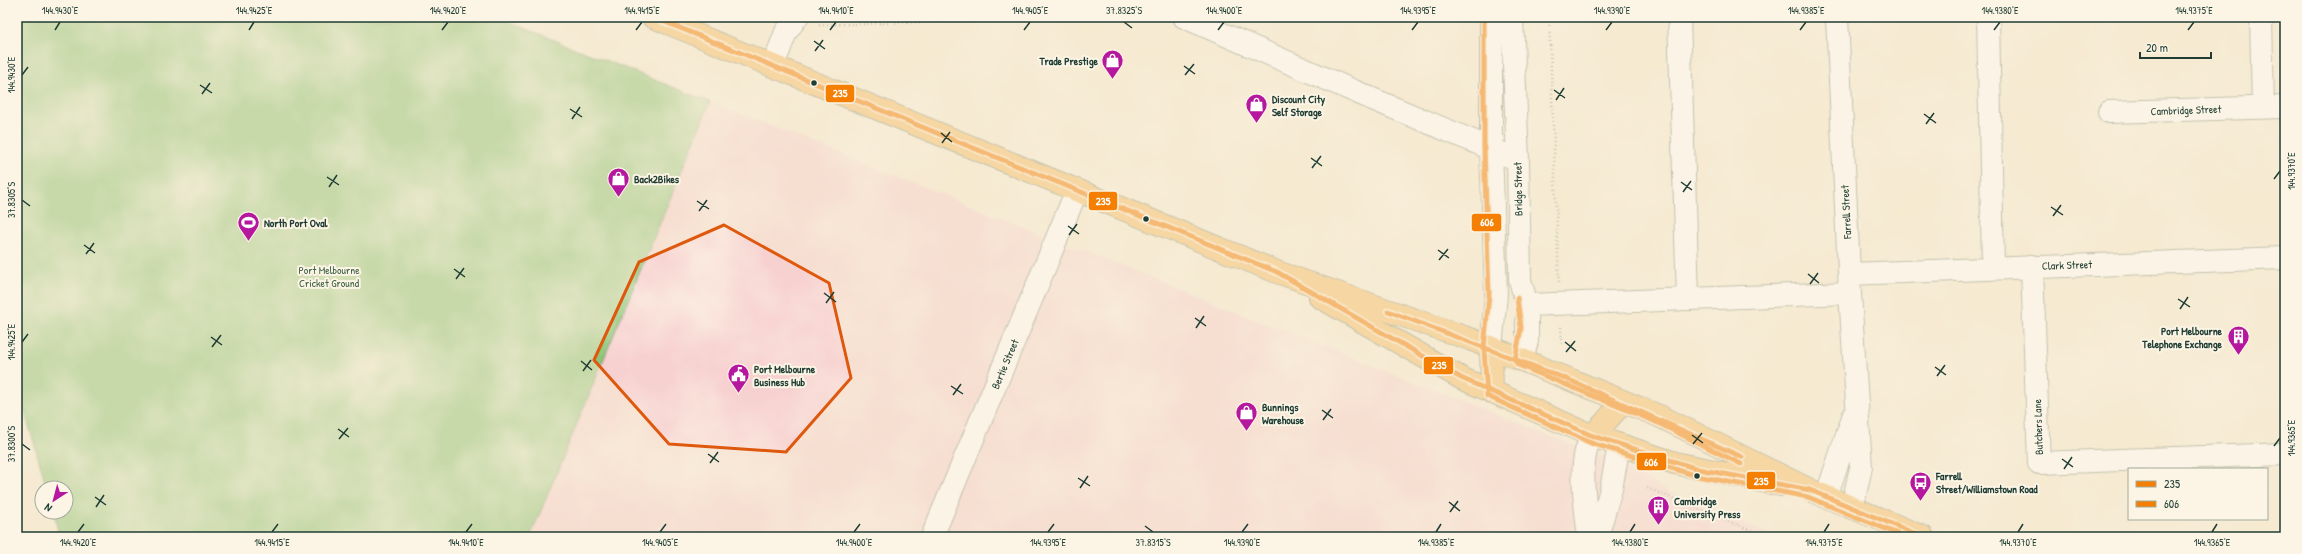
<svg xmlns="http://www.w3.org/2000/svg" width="2302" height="554" font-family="'Patrick Hand',sans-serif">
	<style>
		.built { fill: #f7d0d0 }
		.green { fill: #8fc679; stroke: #578256 }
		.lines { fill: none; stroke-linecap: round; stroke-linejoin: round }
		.minor-casing { stroke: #8a9482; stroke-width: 24 }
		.major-casing { stroke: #8a9482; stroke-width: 24 }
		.path { stroke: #8a9482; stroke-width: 2.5; stroke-dasharray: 1 3; stroke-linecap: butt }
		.minor { stroke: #fff; stroke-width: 22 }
		.major { stroke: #f6c16b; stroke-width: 22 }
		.bus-1-casing { stroke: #fcf5e5; stroke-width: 8 }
		.bus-2-casing { stroke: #fcf5e5; stroke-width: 8 }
		.bus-1 { stroke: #f47f03; stroke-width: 5 }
		.bus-2 { stroke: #f47f03; stroke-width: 5 }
		.marked { fill: none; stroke: #de580e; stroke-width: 3; stroke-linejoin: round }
		.ticks { fill: none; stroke: #1f3d34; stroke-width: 1.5 }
		.bus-dot { fill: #1f3d34; stroke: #fcf5e5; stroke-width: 1.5 }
		.labels { text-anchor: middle; stroke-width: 4; stroke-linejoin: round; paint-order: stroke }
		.poi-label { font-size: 11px; font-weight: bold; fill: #1f3d34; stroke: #fcf5e5; text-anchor: start }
		.street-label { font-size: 11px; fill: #1f3d34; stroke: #fcf5e5 }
		.park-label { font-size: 11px; fill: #3b5f45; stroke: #fcf5e5 }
		.line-badge { stroke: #fcf5e5; stroke-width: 1.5 }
		.badge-label { font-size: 11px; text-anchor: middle; font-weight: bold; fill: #fff }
		.neatline { fill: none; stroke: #1f3d34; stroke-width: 1.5 }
		.ticks-label { font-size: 10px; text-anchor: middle; fill: #1f3d34 }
	</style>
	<rect width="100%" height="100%" fill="#fcf5e5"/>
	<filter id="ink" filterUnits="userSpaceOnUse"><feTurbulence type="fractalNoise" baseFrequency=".025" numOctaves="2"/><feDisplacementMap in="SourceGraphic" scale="8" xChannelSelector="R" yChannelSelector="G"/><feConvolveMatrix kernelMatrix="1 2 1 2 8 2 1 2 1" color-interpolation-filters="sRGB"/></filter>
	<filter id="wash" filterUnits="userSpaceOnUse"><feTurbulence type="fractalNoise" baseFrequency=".012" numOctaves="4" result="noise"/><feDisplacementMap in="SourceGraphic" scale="16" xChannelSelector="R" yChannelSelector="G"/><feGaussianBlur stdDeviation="0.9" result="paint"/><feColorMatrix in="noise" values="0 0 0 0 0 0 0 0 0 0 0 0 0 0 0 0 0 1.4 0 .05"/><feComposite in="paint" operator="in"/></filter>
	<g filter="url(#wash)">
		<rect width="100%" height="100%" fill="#f5ead1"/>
		<!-- built -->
		<path class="built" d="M 710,102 L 1615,462 L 1670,493 L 1776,537 L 530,537 Z"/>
		<!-- green -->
		<path class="green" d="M 17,17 L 497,17 L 710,102 L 530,537 L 59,537 L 54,512 L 66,512 L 66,488 L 47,488 L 17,385 Z"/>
	</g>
	<g filter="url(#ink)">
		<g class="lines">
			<defs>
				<path id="minor" d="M 1184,17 L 1370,98 L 1518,160
					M 1491,17 L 1491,148 L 1496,294 L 1491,348
					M 1512,17 L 1518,160 L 1520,280 L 1527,305 L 1527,341 L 1522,360
					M 1679,17 L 1688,298
					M 1837,17 L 1850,293 L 1861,467 L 1852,508
					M 1988,17 L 1993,267
					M 2261,17 L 2263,108
					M 773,66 L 786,32 L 797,17
					M 2109,112 L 2285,107
					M 2032,266 L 2039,463 L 2285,454
					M 1849,274 L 2285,258
					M 1527,305 L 1850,293
					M 1826,497 L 1853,417
					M 932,537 L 1077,190
					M 1589,537 C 1586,511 1576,456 1593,436
					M 1597,537 L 1611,489 L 1619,445"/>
				<path id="major" d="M 653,17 L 1277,272 L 1470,339 L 1522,360 L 1659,416 L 1810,490 L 1923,537
					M 1320,297 L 1461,378 L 1593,436 L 1675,463 L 1781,485
					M 1491,348 L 1492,392
					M 1593,436 L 1623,402"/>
			</defs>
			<!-- minor casing -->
			<use href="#minor" class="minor-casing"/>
			<!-- major casing -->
			<use href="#major" class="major-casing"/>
			<!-- path -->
			<path class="path" d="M 1549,17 L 1559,282
				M 819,25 L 1102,17
				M 1561,327 L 1562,344
				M 1647,488 L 1767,537"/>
			<!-- minor -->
			<use href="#minor" class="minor"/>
			<!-- major -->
			<use href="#major" class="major"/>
			<defs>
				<path id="bus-1" d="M 653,17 L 1277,272 L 1461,378 L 1593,436 L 1698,469 L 1810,490 L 1923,537
					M 1388,311 L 1567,379 L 1742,457"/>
				<path id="bus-2" d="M 1484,17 L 1484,148 L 1489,294 L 1484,348 L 1487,396 L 1591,443 L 1697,476 L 1808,497 L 1905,537
					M 1517,298 L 1521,328 L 1515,360 L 1518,365 L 1656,422 L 1741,464"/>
			</defs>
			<!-- bus-1 casing -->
			<use href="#bus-1" class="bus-1-casing"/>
			<!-- bus-2 casing -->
			<use href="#bus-2" class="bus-2-casing"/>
			<!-- bus-1 -->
			<use href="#bus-1" class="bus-1"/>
			<!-- bus-2 -->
			<use href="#bus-2" class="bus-2"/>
		</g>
	</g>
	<!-- marked area -->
	<path d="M0 0H2302V554H0ZM 724,225 L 829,283 L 851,378 L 786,452 L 669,444 L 594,360 L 639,262 Z" fill="#f5ead1" fill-opacity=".55" fill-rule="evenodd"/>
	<path class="marked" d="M 724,225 L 829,283 L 851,378 L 786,452 L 669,444 L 594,360 L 639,262 Z"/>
	<!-- ticks -->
	<path class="ticks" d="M 1124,22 L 1132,28M 55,30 L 60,22M 249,30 L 254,22M 442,30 L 448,22M 636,30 L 642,22M 830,30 L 836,22M 1024,30 L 1030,22M 1218,30 L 1224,22M 1412,30 L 1418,22M 1606,30 L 1612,22M 1800,30 L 1806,22M 1994,30 L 2000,22M 2188,30 L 2194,22M 814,41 L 825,49M 815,51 L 823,40M 1184,66 L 1195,74M 22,75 L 28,67M 1185,75 L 1194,64M 200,85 L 212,93M 1554,90 L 1565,98M 202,94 L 210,83M 1556,100 L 1564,88M 570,109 L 582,117M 1924,114 L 1936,123M 572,119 L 580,107M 1926,124 L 1934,113M 941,133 L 952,142M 942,143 L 950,132M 1311,158 L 1322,166M 1312,168 L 1321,156M 327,177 L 339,185M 2274,179 L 2280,171M 1681,182 L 1692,190M 329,187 L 337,175M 1683,192 L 1691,181M 22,200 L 30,206M 697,201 L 709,209M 2051,207 L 2063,215M 699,211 L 707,200M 2053,216 L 2061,205M 1068,226 L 1079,234M 1069,235 L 1077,224M 84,245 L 95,253M 1438,250 L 1449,258M 86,254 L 94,243M 1439,260 L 1448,249M 454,269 L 465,277M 1808,274 L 1819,283M 456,279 L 464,268M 1810,284 L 1818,273M 824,293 L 836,302M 2178,299 L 2190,307M 826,303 L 834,292M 2180,309 L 2188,297M 1195,318 L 1206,326M 1196,328 L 1204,316M 211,337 L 222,345M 22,342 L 28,334M 1565,342 L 1576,351M 212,347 L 221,335M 1566,352 L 1575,341M 581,361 L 592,370M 1935,367 L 1946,375M 583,371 L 591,360M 1937,376 L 1945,365M 951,386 L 963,394M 953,395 L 961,384M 1322,410 L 1333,418M 1323,420 L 1331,409M 338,429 L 349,437M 1692,435 L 1703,443M 339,439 L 348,428M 22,444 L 30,450M 1693,444 L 1702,433M 2274,446 L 2280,438M 708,454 L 719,462M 2062,459 L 2073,467M 710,463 L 718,452M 2064,469 L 2072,457M 1078,478 L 1090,486M 1080,488 L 1088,476M 95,497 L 106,505M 1449,502 L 1460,511M 96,507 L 104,495M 1450,512 L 1458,501M 1145,526 L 1153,532M 78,532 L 84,524M 272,532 L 278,524M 466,532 L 472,524M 660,532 L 666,524M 854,532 L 860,524M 1048,532 L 1054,524M 1242,532 L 1248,524M 1436,532 L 1441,524M 1630,532 L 1635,524M 1824,532 L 1829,524M 2018,532 L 2023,524M 2212,532 L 2217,524"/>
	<!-- icons -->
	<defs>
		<symbol id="shop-pin" viewBox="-11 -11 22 30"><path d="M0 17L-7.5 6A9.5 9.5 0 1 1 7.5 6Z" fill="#b5179e" stroke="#fcf5e5"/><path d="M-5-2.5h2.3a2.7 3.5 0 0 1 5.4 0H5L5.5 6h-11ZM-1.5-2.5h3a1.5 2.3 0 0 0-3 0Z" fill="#fff"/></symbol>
		<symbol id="stadium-pin" viewBox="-11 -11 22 30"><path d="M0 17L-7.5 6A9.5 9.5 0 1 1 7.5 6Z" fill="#b5179e" stroke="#fcf5e5"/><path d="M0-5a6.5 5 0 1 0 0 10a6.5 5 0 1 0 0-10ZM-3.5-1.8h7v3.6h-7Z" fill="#fff"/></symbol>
		<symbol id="building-pin" viewBox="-11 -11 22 30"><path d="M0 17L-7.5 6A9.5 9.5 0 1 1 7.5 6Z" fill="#b5179e" stroke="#fcf5e5"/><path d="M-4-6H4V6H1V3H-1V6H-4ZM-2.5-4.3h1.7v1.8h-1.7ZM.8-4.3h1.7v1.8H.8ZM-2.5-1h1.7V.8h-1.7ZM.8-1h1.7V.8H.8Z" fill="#fff"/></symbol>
		<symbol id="civic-pin" viewBox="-11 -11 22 30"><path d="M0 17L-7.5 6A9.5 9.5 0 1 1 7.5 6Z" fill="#b5179e" stroke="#fcf5e5"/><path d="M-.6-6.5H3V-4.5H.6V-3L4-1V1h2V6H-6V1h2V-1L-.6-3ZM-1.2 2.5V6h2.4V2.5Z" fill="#fff"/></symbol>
		<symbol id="bus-pin" viewBox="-11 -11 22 30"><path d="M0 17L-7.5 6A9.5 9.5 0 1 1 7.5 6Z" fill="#b5179e" stroke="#fcf5e5"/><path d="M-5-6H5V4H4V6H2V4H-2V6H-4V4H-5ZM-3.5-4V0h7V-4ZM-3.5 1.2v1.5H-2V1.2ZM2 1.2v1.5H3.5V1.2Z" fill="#fff"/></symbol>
	</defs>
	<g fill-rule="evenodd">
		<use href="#shop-pin" x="1100" y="48" width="25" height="34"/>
		<use href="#shop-pin" x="1244" y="92" width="25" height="34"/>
		<use href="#shop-pin" x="606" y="166" width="25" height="34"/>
		<use href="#stadium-pin" x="236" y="210" width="25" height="34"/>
		<use href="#building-pin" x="2226" y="324" width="25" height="34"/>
		<use href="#civic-pin" x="726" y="362" width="25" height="34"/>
		<use href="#shop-pin" x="1234" y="400" width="25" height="34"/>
		<use href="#bus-pin" x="1908" y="470" width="25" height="34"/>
		<use href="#building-pin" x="1646" y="494" width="25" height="34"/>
	</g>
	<!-- markers -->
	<g class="bus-dot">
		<circle cx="814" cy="83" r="3.5"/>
		<circle cx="1146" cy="219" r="3.5"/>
		<circle cx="1697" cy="476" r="3.5"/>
	</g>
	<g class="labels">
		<!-- poi labels -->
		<g class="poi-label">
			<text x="1098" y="65" text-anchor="end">Trade Prestige</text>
			<text x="1272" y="103">Discount City<tspan x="1272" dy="13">Self Storage</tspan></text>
			<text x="634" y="183">Back2Bikes</text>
			<text x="264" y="227">North Port Oval</text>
			<text x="2222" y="335" text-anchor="end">Port Melbourne<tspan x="2222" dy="13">Telephone Exchange</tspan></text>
			<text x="754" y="373">Port Melbourne<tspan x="754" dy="13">Business Hub</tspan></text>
			<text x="1262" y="411">Bunnings<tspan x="1262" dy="13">Warehouse</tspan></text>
			<text x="1936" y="480">Farrell<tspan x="1936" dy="13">Street/Williamstown Road</tspan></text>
			<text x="1674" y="505">Cambridge<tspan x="1674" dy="13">University Press</tspan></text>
		</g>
		<!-- street labels -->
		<g class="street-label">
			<text transform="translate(2186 110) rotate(-2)" y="4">Cambridge Street</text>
			<text transform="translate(1518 189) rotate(-91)" y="4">Bridge Street</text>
			<text transform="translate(1846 212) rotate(-93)" y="4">Farrell Street</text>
			<text transform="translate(2067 265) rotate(-2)" y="4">Clark Street</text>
			<text transform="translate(1005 364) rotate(-67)" y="4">Bertie Street</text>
			<text transform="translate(2038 427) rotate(-92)" y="4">Butchers Lane</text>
		</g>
		<!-- park labels -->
		<g class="park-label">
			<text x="329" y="274">Port Melbourne<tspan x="329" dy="13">Cricket Ground</tspan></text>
		</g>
	</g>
	<g class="line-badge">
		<rect x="825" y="84" width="30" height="19" rx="4" fill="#f47f03"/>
		<rect x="1088" y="191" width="30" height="20" rx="4" fill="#f47f03"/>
		<rect x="1471" y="213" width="31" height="19" rx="4" fill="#f47f03"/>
		<rect x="1423" y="356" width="31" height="19" rx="4" fill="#f47f03"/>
		<rect x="1636" y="452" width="31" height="19" rx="4" fill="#f47f03"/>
		<rect x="1746" y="471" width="30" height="19" rx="4" fill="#f47f03"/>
	</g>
	<g class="badge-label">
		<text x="840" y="97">235</text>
		<text x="1103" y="205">235</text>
		<text x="1487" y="226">606</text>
		<text x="1439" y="369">235</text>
		<text x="1651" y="466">606</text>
		<text x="1761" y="485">235</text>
	</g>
	<!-- margin -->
	<rect width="2302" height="554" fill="none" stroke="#fcf5e5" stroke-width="44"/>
	<!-- legend -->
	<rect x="2128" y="468" width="140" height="52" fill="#fcf5e5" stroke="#a4ab9e"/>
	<rect x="2136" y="481" width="20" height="6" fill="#f47f03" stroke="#a4ab9e"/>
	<text x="2164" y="488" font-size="12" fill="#1f3d34">235</text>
	<rect x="2136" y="501" width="20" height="6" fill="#f47f03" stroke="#a4ab9e"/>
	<text x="2164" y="508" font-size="12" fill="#1f3d34">606</text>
	<!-- north arrow -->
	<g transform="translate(54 500) rotate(216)"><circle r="19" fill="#fcf5e5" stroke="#a4ab9e"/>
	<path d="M0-3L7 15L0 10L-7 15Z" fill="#b5179e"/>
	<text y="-6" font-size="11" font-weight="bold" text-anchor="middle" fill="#1f3d34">N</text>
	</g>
	<!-- scale -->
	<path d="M2140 52v6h71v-6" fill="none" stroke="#1f3d34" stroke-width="2"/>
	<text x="2146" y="52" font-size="12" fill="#1f3d34" stroke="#fcf5e5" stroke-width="3" paint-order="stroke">20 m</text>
	<rect x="22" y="22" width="2258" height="510" class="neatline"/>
	<g class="ticks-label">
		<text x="60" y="14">144.9430°E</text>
		<text x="254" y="14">144.9425°E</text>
		<text x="448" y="14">144.9420°E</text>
		<text x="642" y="14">144.9415°E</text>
		<text x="836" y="14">144.9410°E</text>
		<text x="1030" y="14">144.9405°E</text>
		<text x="1124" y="14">37.8325°S</text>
		<text x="1224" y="14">144.9400°E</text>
		<text x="1418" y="14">144.9395°E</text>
		<text x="1612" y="14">144.9390°E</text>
		<text x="1806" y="14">144.9385°E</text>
		<text x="2000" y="14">144.9380°E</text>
		<text x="2194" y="14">144.9375°E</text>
		<text transform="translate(11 75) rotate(-90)" y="4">144.9430°E</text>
		<text transform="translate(2291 171) rotate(-90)" y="4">144.9370°E</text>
		<text transform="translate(11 200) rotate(-90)" y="4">37.8305°S</text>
		<text transform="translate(11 342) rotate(-90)" y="4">144.9425°E</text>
		<text transform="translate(2291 438) rotate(-90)" y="4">144.9365°E</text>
		<text transform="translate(11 444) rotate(-90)" y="4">37.8300°S</text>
		<text x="78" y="546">144.9420°E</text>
		<text x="272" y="546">144.9415°E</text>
		<text x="466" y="546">144.9410°E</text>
		<text x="660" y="546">144.9405°E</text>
		<text x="854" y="546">144.9400°E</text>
		<text x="1048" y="546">144.9395°E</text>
		<text x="1153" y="546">37.8315°S</text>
		<text x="1242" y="546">144.9390°E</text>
		<text x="1436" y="546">144.9385°E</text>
		<text x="1630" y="546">144.9380°E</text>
		<text x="1824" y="546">144.9375°E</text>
		<text x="2018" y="546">144.9370°E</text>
		<text x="2212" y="546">144.9365°E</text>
	</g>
</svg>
